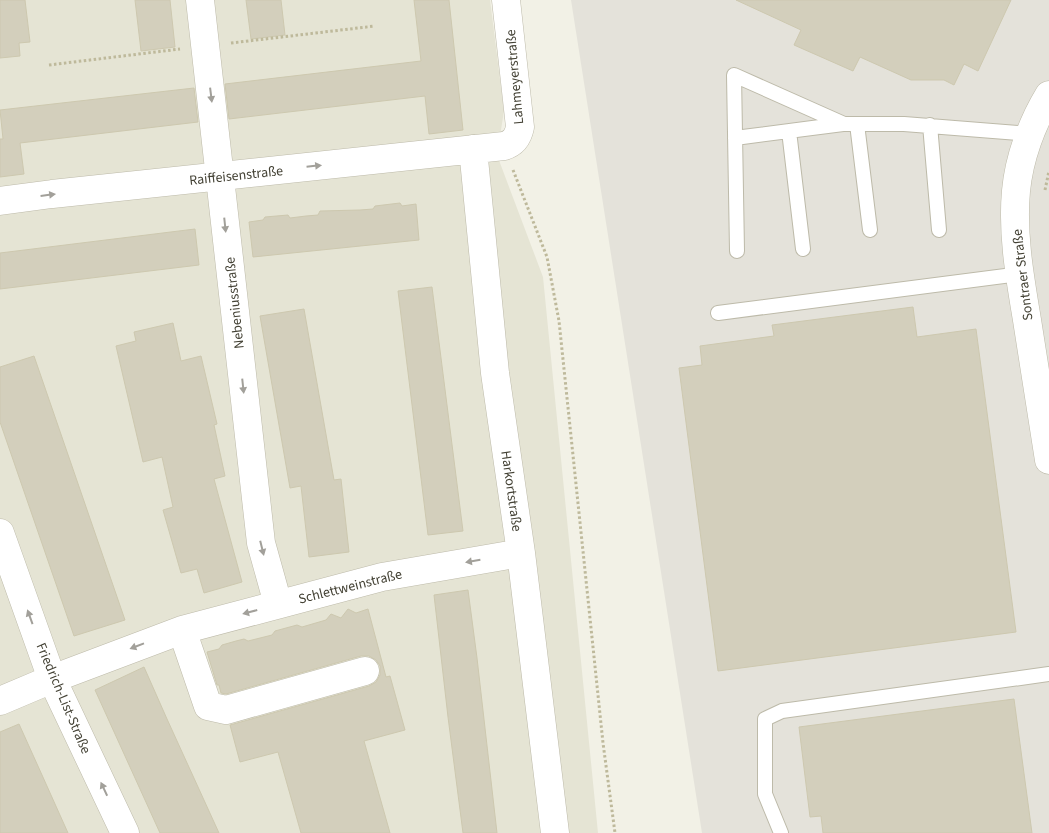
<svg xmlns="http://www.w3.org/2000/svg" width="1049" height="833" font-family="'Source Sans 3',sans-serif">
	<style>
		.residential { fill: #e5e4d4 }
		.industrial { fill: #e4e2da }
		.building { fill: #d3cfbc; stroke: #cdc8af }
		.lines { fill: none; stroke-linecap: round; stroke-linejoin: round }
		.lane-casing { stroke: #bdbaa9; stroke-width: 16 }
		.street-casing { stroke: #bdbaa9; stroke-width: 29 }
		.path { stroke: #beb99b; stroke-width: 3; stroke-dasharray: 2.5 2.5; stroke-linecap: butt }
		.lane { stroke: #fff; stroke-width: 14 }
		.street { stroke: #fff; stroke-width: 28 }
		.oneway { fill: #a2a09a }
		.labels { text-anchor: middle; stroke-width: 4; stroke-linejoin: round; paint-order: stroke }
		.street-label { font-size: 14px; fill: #444235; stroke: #fff }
	</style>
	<rect width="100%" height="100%" fill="#f2f1e6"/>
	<!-- residential -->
	<path class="residential" d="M 0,0 L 490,0 L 504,111 L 497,155 L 543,277 L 598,833 L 0,833 Z"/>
	<!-- industrial -->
	<path class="industrial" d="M 571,0 L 1049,0 L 1049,833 L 702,833 Z"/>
	<!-- building -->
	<path class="building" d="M 0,0 L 25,0 L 30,42 L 19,43 L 20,56 L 0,58 Z
		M 135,0 L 170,0 L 175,47 L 141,51 Z
		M 246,0 L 281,0 L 285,35 L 251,39 Z
		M 414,0 L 449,0 L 463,130 L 429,134 L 425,96 L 229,119 L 225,84 L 421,61 Z
		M 736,0 L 1011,0 L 978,71 L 964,64 L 954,85 L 944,80 L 911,80 L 860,57 L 853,71 L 794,45 L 801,30 Z
		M 194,88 L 198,122 L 20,143 L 24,174 L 0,177 L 0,139 L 3,139 L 0,110 Z
		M 400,203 L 402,206 L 416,204 L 419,240 L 253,257 L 249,222 L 263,220 L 265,217 L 288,215 L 290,218 L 306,216 L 318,215 L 320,211 L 360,210 L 373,209 L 375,206 Z
		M 195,229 L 199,265 L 0,289 L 0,253 Z
		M 432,287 L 463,531 L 428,535 L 398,291 Z
		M 913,307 L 917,337 L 976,329 L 1016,632 L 718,671 L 679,368 L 702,365 L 700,346 L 774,336 L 772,325 Z
		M 304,309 L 334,480 L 341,479 L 349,552 L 309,557 L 301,486 L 290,488 L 260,316 Z
		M 173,323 L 181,361 L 201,356 L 217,424 L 214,425 L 225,476 L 214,479 L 242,582 L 204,593 L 197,569 L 181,573 L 163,510 L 173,507 L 162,457 L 143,462 L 116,346 L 136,341 L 134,332 Z
		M 34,356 L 125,620 L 74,636 L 0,422 L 0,367 Z
		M 468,590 L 477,658 L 497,833 L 463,833 L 448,717 L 434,595 Z
		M 348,609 L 356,613 L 368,609 L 386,677 L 390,676 L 405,730 L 364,741 L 390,833 L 301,833 L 278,752 L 240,762 L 230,725 L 369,686 L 376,682 L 380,675 L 380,666 L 376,660 L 369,656 L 361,656 L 226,694 L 221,693 L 219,685 L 217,685 L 207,652 L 219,649 L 222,645 L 236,641 L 244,639 L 248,641 L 272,635 L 275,631 L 297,625 L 302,627 L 326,620 L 331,614 L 341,618 Z
		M 144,667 L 167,719 L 219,833 L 160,833 L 95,690 Z
		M 1014,699 L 1032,833 L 823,833 L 821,816 L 810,817 L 799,727 Z
		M 19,724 L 42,775 L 68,833 L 0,833 L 0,732 Z"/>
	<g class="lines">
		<defs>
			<path id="lane" d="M 857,124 L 870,230
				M 930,125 L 939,230
				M 789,131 L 803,249
				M 735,138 L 843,124
				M 737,251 L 734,75 L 844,124 L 904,124 L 1030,134
				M 718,313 L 1020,274
				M 781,833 L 765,794 L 765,719 L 782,711 L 1049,674"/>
			<path id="street" d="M 200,0 L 261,543 L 278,604
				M 1049,95 C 1032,123 1019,158 1016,191 C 1012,234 1020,278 1027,320 C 1034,367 1042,413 1049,460
				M 473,149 L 495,373 L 521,553 L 555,833
				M 0,201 L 52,194 L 504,146 C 514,143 518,137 520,127 L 506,0
				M 0,533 L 52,679 L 125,833
				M 182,630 L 208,706 L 226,710 L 365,671
				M 0,701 L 52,679 L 182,630 L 382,577 L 521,553"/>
		</defs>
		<!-- lane casing -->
		<use href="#lane" class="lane-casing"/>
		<!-- street casing -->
		<use href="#street" class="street-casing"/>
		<!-- path -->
		<path class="path" d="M 231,43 L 375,26
			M 49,65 L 180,49
			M 513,170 L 547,257 L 559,321 L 603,743 L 615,833
			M 1045,190 L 1049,171"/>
		<!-- lane -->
		<use href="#lane" class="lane"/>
		<!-- street -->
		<use href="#street" class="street"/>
	</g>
	<!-- one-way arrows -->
	<defs><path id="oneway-solid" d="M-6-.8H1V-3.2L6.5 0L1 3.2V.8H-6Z" transform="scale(1.25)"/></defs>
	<g class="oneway">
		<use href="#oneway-solid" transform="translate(211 95) rotate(83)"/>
		<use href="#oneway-solid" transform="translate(314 166) rotate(-6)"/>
		<use href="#oneway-solid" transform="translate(48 195) rotate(-7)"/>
		<use href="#oneway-solid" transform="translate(225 225) rotate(84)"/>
		<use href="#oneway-solid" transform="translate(243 386) rotate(84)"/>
		<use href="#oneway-solid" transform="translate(262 548) rotate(76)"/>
		<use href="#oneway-solid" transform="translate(473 561) rotate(170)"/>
		<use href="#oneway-solid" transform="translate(250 612) rotate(165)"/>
		<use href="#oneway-solid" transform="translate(30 617) rotate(-110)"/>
		<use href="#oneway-solid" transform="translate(137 646) rotate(159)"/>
		<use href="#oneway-solid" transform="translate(104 789) rotate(-115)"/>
	</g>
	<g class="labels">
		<!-- street labels -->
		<g class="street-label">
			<text transform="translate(514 77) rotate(-95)" y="5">Lahmeyerstraße</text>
			<text transform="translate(236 175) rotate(-6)" y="5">Raiffeisenstraße</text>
			<text transform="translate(1022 275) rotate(-97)" y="5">Sontraer Straße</text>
			<text transform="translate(234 303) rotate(-96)" y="5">Nebeniusstraße</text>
			<text transform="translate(512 491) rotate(82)" y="5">Harkortstraße</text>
			<text transform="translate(350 586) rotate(-14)" y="5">Schlettweinstraße</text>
			<text transform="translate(64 698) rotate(67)" y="5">Friedrich-List-Straße</text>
		</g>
	</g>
</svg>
